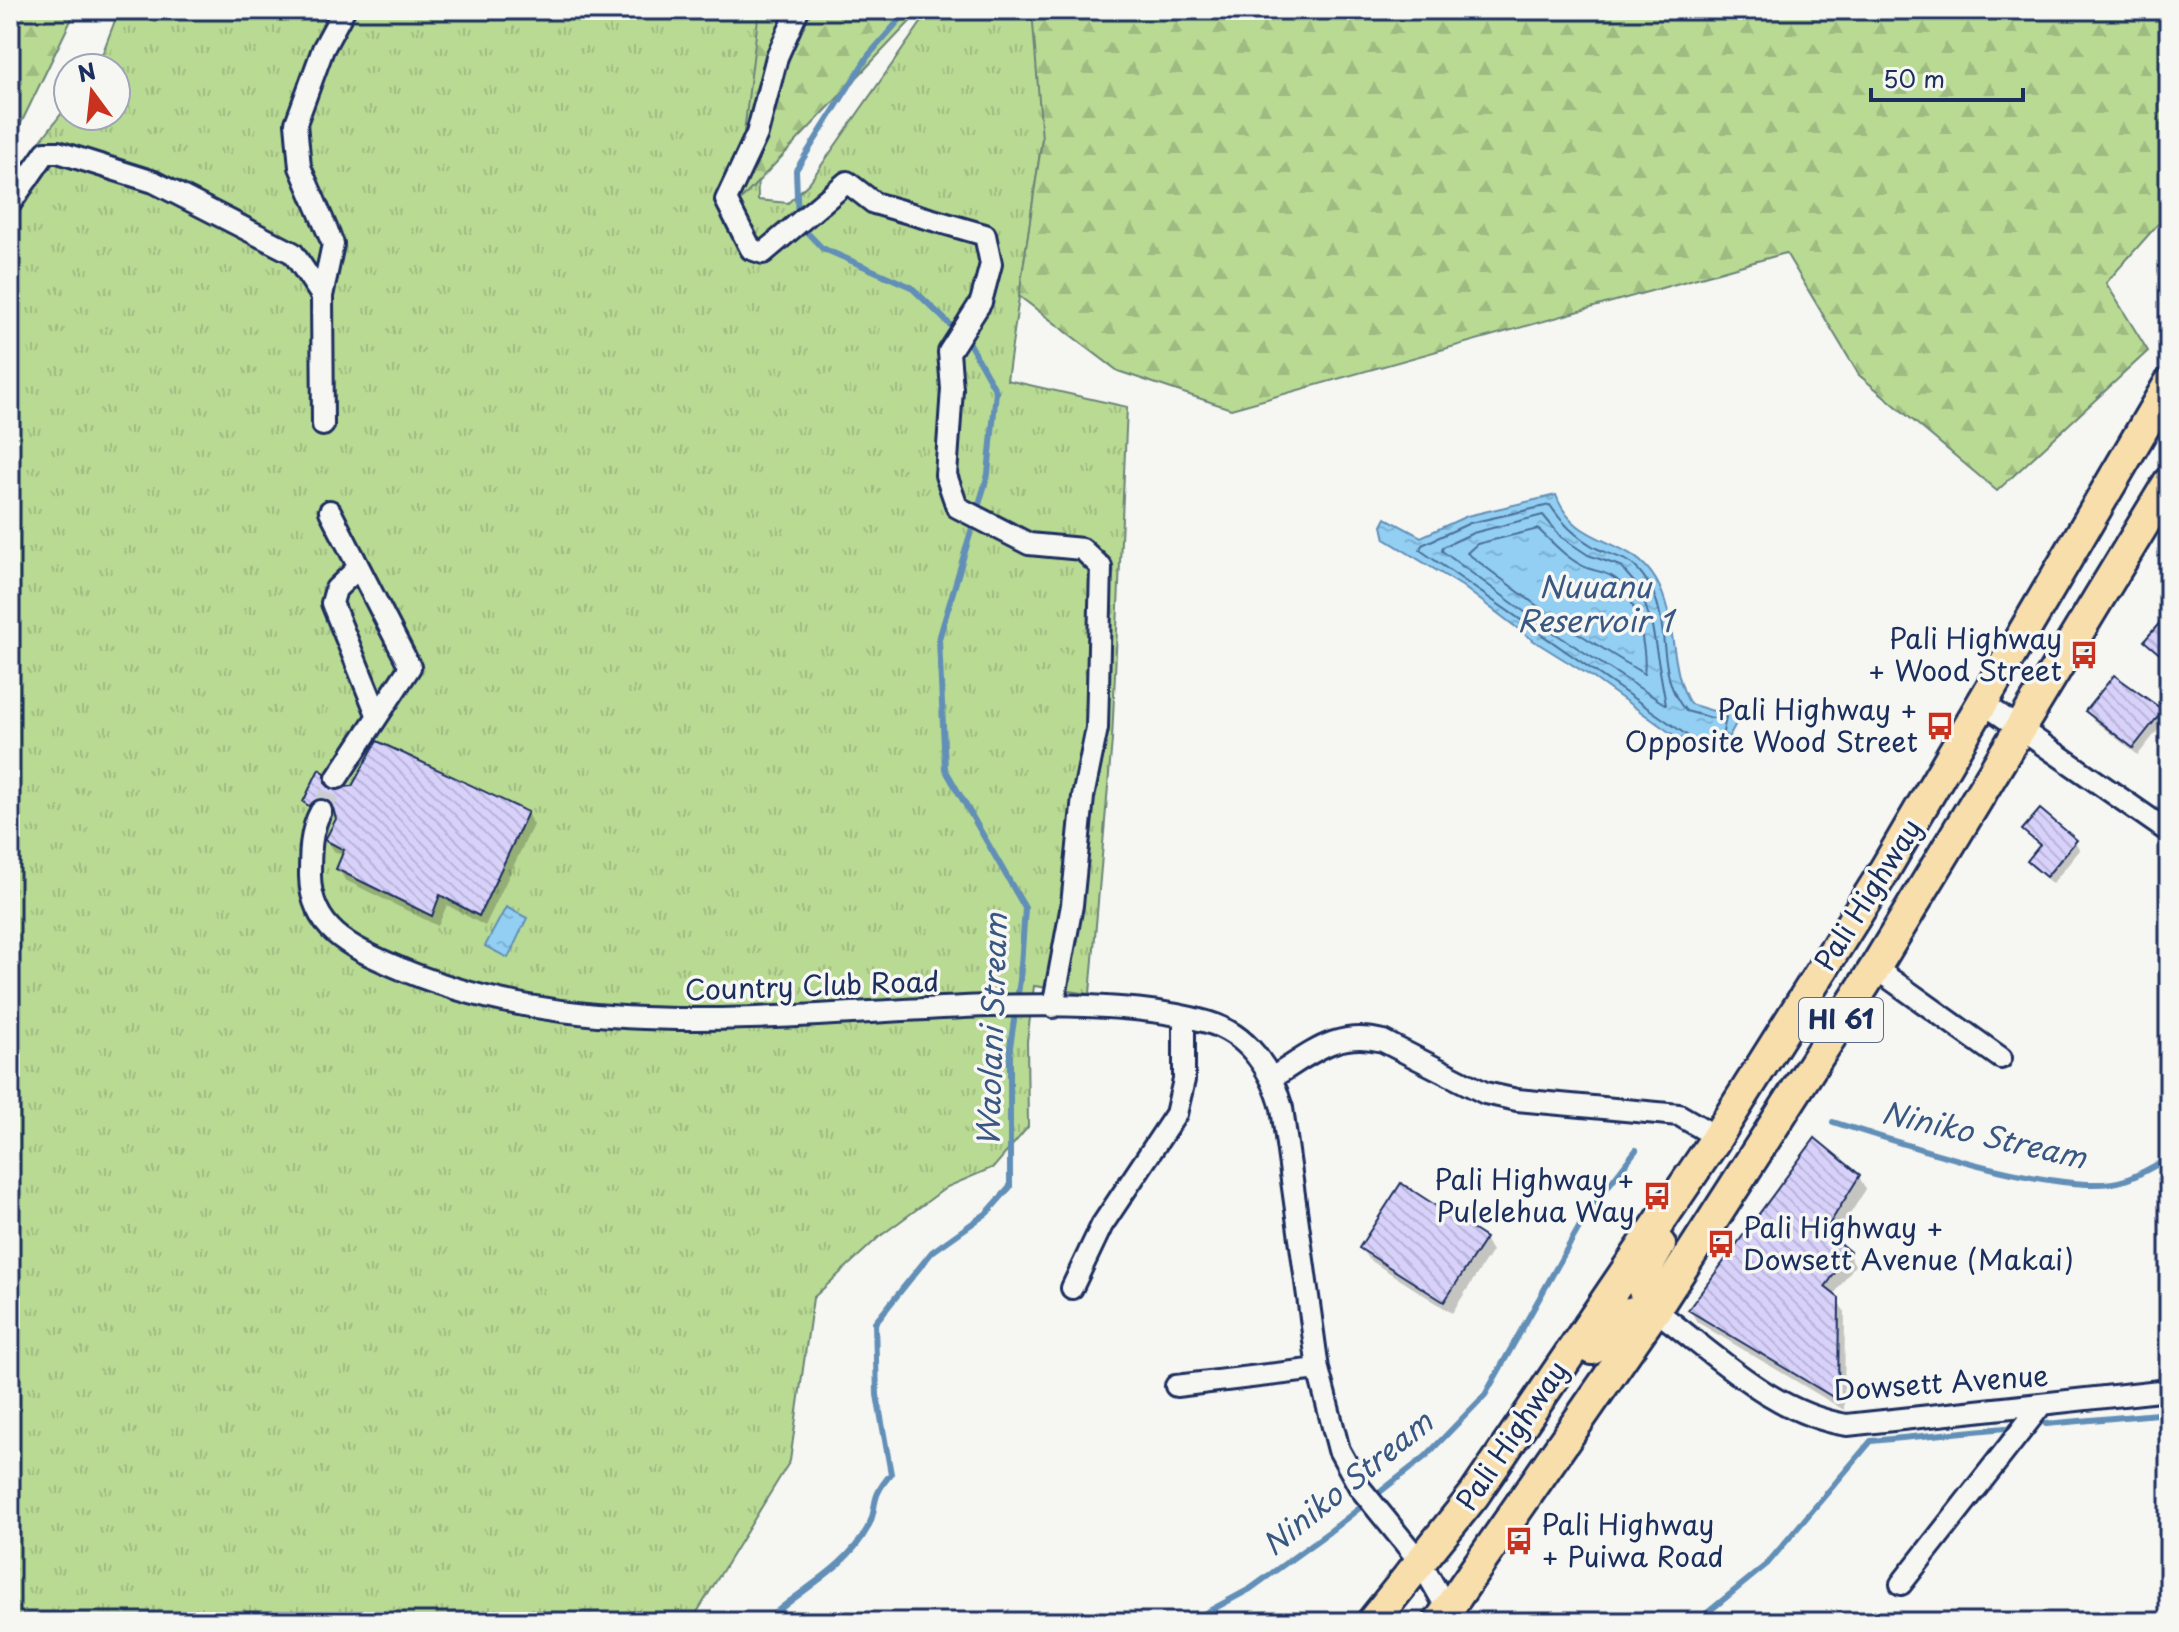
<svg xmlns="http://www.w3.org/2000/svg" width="2179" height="1632" font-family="'Playpen Sans',sans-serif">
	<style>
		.grass { fill: url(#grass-tufts); stroke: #6a8478; stroke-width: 2 }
		.forest { fill: url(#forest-firs); stroke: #6a8478; stroke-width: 2 }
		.water { fill: url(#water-ripples); stroke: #628fb7; stroke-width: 2 }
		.shadow { fill: #0003 }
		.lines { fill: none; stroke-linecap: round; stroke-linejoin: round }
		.shore { stroke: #4b6f99; stroke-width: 2 }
		.stream { stroke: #628fb7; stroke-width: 6 }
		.building { fill: url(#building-back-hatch); stroke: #1b2f5e; stroke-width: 2 }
		.minor-tunnel { stroke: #caced4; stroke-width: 20; stroke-dasharray: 20 10; stroke-linecap: butt }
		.minor-casing { stroke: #1b2f5e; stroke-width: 26 }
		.highway-casing { stroke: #1b2f5e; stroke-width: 36 }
		.minor { stroke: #f6f6f2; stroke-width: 20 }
		.highway { stroke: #f8deab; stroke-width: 30 }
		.labels { text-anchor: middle; stroke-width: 7; stroke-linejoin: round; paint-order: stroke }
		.shield { fill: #f6f6f2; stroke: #5d6b8a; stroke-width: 2 }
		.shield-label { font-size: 26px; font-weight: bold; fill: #1b2f5e }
		.poi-label { font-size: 28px; fill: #1b2f5e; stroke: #f6f6f2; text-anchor: end }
		.street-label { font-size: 28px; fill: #1b2f5e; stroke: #f6f6f2 }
		.water-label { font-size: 30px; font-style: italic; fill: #395783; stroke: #f6f6f2 }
	</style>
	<defs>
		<pattern id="grass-tufts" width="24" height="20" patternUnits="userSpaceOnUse" patternTransform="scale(2)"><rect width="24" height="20" fill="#b9da93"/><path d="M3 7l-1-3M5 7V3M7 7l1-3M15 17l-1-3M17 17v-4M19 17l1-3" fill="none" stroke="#9ebb81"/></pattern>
		<pattern id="forest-firs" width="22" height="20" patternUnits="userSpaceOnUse" patternTransform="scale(2)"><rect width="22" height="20" fill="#b9da93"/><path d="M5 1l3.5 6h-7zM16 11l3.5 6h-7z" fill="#9ebb81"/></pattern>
		<pattern id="water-ripples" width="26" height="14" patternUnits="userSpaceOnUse" patternTransform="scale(2)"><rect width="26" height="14" fill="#92cff2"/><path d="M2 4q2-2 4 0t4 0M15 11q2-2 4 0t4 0" fill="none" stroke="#7db2d2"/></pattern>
		<pattern id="building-back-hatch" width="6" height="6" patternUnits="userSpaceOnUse" patternTransform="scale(2)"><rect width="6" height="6" fill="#d8d1fa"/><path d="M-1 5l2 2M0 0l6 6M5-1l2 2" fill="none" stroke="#b9b4d9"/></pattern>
	</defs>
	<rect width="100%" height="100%" fill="#f6f6f2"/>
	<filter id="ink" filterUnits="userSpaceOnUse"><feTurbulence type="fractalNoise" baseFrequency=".0125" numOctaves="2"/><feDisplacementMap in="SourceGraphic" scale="16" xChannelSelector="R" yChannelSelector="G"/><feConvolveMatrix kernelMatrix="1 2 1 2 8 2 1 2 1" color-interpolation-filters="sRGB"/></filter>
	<g filter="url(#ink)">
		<!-- grass -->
		<path class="grass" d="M 119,10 L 800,10 L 757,165 L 758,200 L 788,203 L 809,183 L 930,10 L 1041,10 L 1042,139 L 1007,380 L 1127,407 L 1112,740 L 1090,994 L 1034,986 L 1027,1041 L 1028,1127 L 994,1167 L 947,1187 L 879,1237 L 813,1298 L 790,1461 L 691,1622 L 10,1622 L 10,181 L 68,105 L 68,116 L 116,116 L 116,68 L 97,68 Z"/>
		<!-- forest -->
		<path class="forest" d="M 10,10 L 76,10 L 10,146 Z
			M 759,10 L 921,10 L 735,206 Z
			M 1032,10 L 2169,10 L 2169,223 L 2158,224 L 2106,283 L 2148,351 L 1997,491 L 1859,375 L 1786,253 L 1231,409 L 1118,371 L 1019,296 L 1042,139 Z"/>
		<!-- water -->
		<path class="water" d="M 1556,495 C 1576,549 1629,534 1656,580 C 1678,618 1668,666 1690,704 L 1713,711 L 1733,703 L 1746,705 L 1720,753 L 1700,754 L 1592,677 L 1534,641 L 1462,586 L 1385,539 L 1382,526 L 1386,518 L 1421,537 L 1467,516 Z
			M 506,907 L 527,918 L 508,958 L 485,946 Z"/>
		<!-- shadow -->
		<path class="shadow" d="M 2169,615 L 2169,664 L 2147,641 Z
			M 2088,711 L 2162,711 L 2166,720 L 2138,755 L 2093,720 Z
			M 324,774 L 331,791 L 527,813 L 533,825 L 485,926 L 447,905 L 438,926 L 345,880 L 339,869 L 344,856 L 334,851 L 327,840 L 338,819 L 336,813 L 328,808 L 311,814 L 305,802 Z
			M 2024,830 L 2075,842 L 2080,850 L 2052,884 L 2029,861 L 2040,848 Z
			M 1859,1177 L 1866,1189 L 1833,1241 L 1848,1253 L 1855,1265 L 1833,1296 L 1845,1312 L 1844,1410 L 1697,1322 L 1690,1310 Z
			M 1485,1239 L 1492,1251 L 1452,1313 L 1368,1259 L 1361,1248 Z
			M 2169,1514 L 2169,1530 L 2163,1522 Z"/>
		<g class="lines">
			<!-- shore -->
			<path class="shore" d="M 1550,505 C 1561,522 1575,536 1594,547 C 1619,560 1630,554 1648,583 C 1673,622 1654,676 1686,711 L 1712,718 L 1726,717 L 1722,737 L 1716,744 L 1701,745 L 1420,550 L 1422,545 L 1470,523 Z
				M 1543,515 L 1561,537 L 1588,555 L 1620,566 L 1640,589 L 1652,626 L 1666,705 L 1545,627 L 1442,551 L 1443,547 L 1473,533 Z
				M 1538,529 C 1553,543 1567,559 1587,568 C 1595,571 1604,572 1611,576 C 1635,588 1648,650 1644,674 L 1552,617 L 1467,553 L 1477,544 Z"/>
			<!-- stream -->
			<path class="stream" d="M 1833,1122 C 1895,1141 2067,1200 2125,1180 C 2140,1175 2155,1165 2169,1158
				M 2046,1424 L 2169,1413
				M 765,1622 C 797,1591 845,1570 867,1529 C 880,1506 867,1501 891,1474 L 877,1395 L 875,1323 L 932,1252 L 987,1213 L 1010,1187 L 1010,1047 L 1020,980 L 1025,908 L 945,769 L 939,639 L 988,474 L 996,391 L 969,343 L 911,287 L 822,248 L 798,223 L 796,170 L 868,56 L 908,10
				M 1189,1622 L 1250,1589 L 1329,1532 L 1426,1456 L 1485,1395 L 1586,1215 L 1636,1150
				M 1696,1622 L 1767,1564 L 1871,1441 L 2005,1428"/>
		</g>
		<!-- building -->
		<path class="building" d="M 2169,612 L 2169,662 L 2144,641 Z
			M 2114,675 L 2163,710 L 2133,748 L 2085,711 Z
			M 377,741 L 528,812 L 479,916 L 440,895 L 432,916 L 336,869 L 344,850 L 325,840 L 336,819 L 332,804 L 321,798 L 309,806 L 303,802 L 319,769 L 325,773 L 325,783 L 331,789 L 352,786 Z
			M 2040,809 L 2077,840 L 2046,877 L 2027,861 L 2040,845 L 2022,830 Z
			M 1815,1138 L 1860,1175 L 1825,1231 L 1850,1252 L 1825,1287 L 1839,1298 L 1838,1400 L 1688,1310 Z
			M 1401,1183 L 1486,1238 L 1444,1302 L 1359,1248 Z"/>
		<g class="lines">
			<!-- minor-tunnel -->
			<path class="minor-tunnel" d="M 321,811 L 337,778"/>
			<defs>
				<path id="minor" d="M 798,10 L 777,57 L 757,134 L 726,200 L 751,249 L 763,253 L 847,182 L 874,203 L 985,235 L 991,264 L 981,302 L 949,352 L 952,389 L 946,475 L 957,507 L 1029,544 L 1082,549 L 1101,567 L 1097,728 L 1083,797 L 1072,905 L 1053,1007
					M 10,204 L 46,152 L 58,152 L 154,182 L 293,253 L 322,296 L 323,425
					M 322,296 L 333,244 L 300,167 L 296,123 L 323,49 L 344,10
					M 330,511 L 410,667 L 337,778
					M 358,568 L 336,589 L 332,603 L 377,714
					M 1983,703 L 2169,832
					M 321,811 C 310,830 310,855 310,876 C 311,929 350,947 394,966 C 580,1048 793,1012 991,1006 C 1054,1004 1147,1004 1207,1022 C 1248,1034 1271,1069 1282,1108 L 1318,1369 L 1339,1450 L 1360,1488 L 1421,1563 L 1453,1619
					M 1875,968 L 2001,1058
					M 1273,1077 C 1311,1054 1336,1029 1383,1041 L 1485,1093 L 1517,1100 L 1679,1115 L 1717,1137
					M 1072,1288 L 1102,1225 L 1176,1114 L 1184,1080 L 1184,1017
					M 1655,1310 C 1715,1354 1772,1413 1847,1425 L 2169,1390
					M 1176,1386 L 1318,1369
					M 1901,1584 L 2042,1404"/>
				<path id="highway" d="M 1655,1310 C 1633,1281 1644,1274 1660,1245
					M 1592,1349 C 1612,1319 1618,1311 1655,1310
					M 1372,1622 L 1474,1495 L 1713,1143 L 1881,876 L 2169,384
					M 1439,1622 L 1655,1310 L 1875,968 L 2169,482"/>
			</defs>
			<!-- minor casing -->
			<use href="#minor" class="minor-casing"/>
			<!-- highway casing -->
			<use href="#highway" class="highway-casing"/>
			<!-- minor -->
			<use href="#minor" class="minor"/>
			<!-- highway -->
			<use href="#highway" class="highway"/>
		</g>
	</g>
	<!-- icons -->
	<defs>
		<symbol id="bus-bare" viewBox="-9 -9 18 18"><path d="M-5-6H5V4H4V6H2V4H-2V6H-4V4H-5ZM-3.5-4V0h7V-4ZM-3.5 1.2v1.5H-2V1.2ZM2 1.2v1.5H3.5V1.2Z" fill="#c8321e" stroke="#f6f6f2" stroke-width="2.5" paint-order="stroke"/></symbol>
	</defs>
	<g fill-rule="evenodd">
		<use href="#bus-bare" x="2064" y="635" width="40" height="40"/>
		<use href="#bus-bare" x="1920" y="706" width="40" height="40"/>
		<use href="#bus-bare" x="1637" y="1176" width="40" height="40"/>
		<use href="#bus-bare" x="1701" y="1224" width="40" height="40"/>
		<use href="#bus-bare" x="1499" y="1521" width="40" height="40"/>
	</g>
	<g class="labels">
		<!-- shield labels -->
		<rect class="shield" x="1799" y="998" width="84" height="44" rx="6"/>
		<g class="shield-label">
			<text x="1841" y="1029">HI 61</text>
		</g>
		<!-- poi labels -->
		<g class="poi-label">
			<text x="2062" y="649">Pali Highway<tspan x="2062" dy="32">+ Wood Street</tspan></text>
			<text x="1918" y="720">Pali Highway +<tspan x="1918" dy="32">Opposite Wood Street</tspan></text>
			<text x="1635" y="1190">Pali Highway +<tspan x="1635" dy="32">Pulelehua Way</tspan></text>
			<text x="1743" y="1238" text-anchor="start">Pali Highway +<tspan x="1743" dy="32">Dowsett Avenue (Makai)</tspan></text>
			<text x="1541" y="1535" text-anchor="start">Pali Highway<tspan x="1541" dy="32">+ Puiwa Road</tspan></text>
		</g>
		<!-- street labels -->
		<g class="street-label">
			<text transform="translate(1868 895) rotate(-58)" y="10">Pali Highway</text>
			<text transform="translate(812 986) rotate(-2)" y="10">Country Club Road</text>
			<text transform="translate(1941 1383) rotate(-4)" y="10">Dowsett Avenue</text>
			<text transform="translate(1512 1436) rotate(-56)" y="10">Pali Highway</text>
		</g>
		<!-- water labels -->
		<g class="water-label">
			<text x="1595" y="598">Nuuanu<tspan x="1595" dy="34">Reservoir 1</tspan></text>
			<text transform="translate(993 1030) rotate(-88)" y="10">Waolani Stream</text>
			<text transform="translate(1984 1136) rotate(13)" y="10">Niniko Stream</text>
			<text transform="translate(1348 1484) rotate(-39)" y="10">Niniko Stream</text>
		</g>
	</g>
	<!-- margin -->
	<rect width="2179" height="1632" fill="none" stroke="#f6f6f2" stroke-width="40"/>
	<rect x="20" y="20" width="2139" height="1592" fill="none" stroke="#1b2f5e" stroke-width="3" filter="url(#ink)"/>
	<!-- north arrow -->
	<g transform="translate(92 92) rotate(345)"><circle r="38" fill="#f6f6f2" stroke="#9ea6b7" stroke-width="2"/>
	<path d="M0-6L14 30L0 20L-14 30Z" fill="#c8321e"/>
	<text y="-12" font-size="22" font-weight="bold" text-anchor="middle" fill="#1b2f5e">N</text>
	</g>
	<!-- scale -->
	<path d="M1871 88v12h152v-12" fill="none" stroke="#1b2f5e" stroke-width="4"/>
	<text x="1883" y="88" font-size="24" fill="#1b2f5e" stroke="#f6f6f2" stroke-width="6" paint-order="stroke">50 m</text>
</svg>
